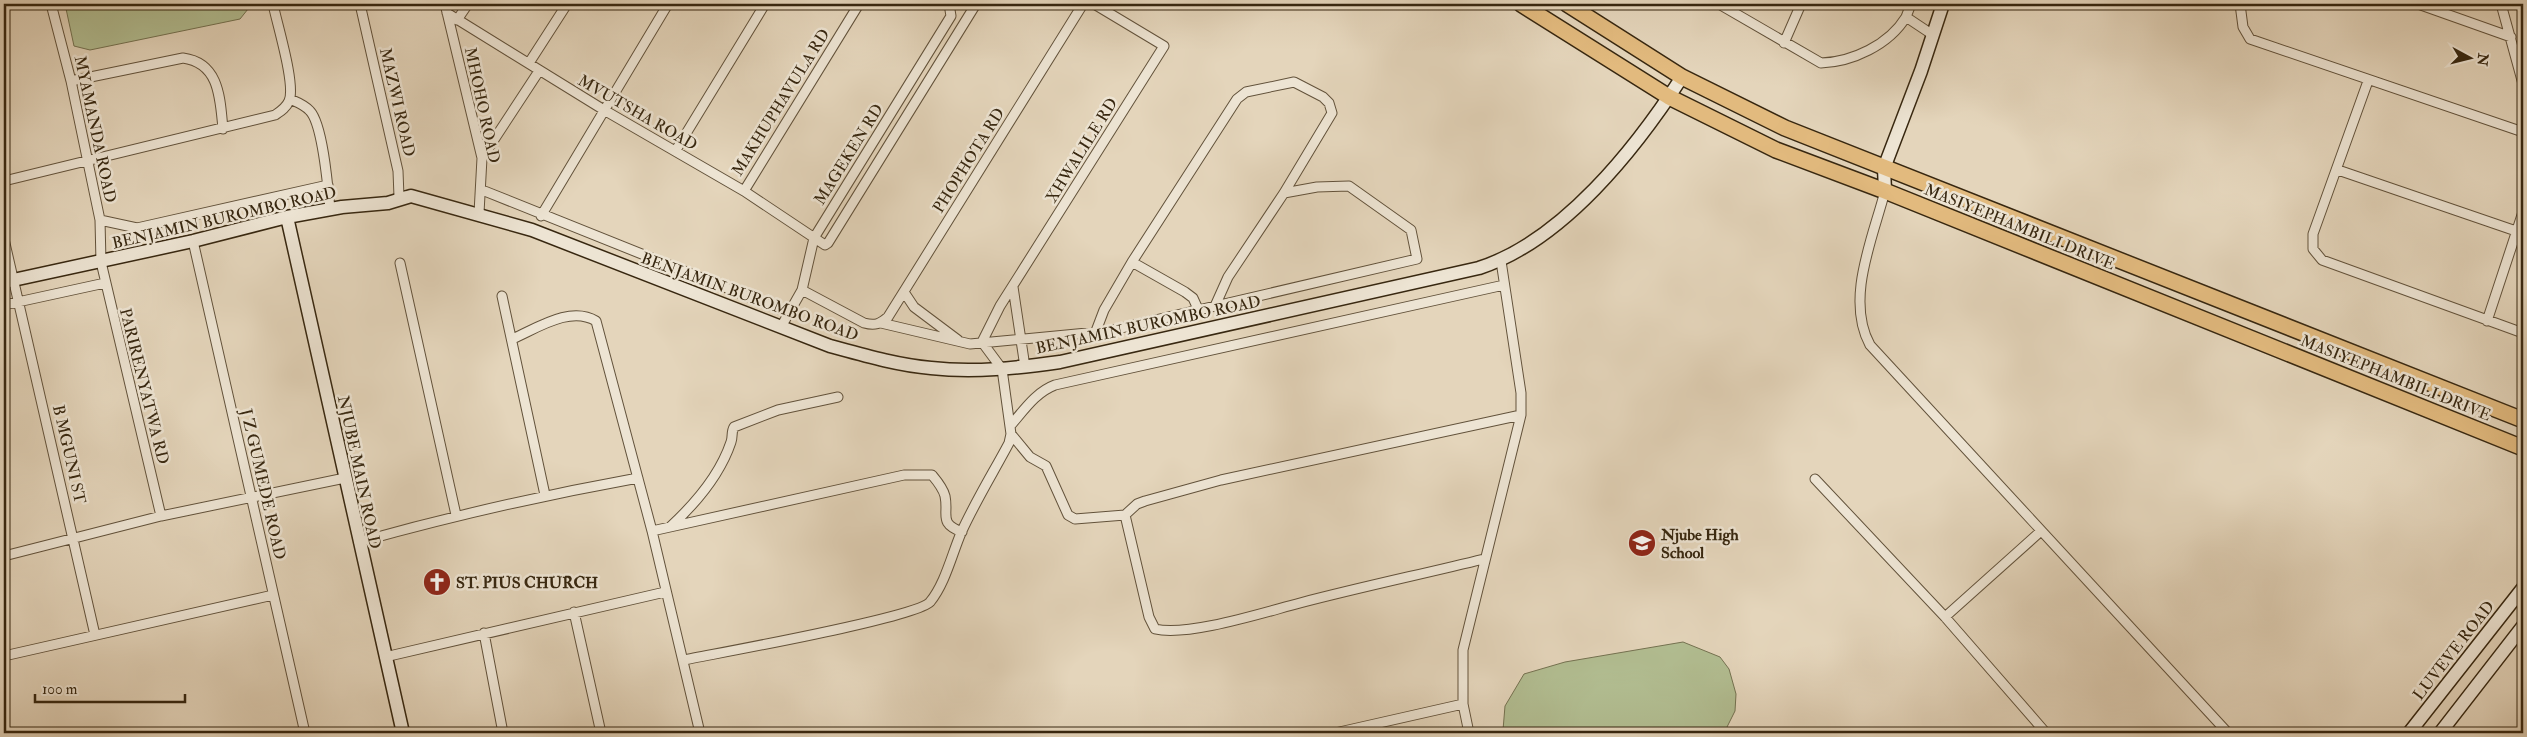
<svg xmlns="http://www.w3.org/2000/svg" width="2527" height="737" font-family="'IM FELL Double Pica',serif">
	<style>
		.green { fill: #b2be92; stroke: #747251 }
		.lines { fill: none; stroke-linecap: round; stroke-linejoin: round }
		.street-casing { stroke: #62523b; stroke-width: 11 }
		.secondary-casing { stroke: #372710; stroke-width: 15 }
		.primary-casing { stroke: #372710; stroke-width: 18 }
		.street { stroke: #ede4d3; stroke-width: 9 }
		.secondary { stroke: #ede4d3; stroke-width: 12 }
		.primary { stroke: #e2ba7e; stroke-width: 15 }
		.labels { text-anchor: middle; stroke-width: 5; stroke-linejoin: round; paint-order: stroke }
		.street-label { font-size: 16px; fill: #372710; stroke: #ede4d3 }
		.poi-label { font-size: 16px; font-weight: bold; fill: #372710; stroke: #ede4d3; text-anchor: start }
	</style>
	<rect width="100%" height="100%" fill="#e4d5bb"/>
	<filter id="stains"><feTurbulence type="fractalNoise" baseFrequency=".004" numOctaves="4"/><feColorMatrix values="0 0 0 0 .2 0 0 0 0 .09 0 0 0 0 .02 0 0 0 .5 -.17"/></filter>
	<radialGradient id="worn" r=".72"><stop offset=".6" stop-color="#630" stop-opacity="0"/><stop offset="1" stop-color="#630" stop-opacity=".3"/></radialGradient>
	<!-- green -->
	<path class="green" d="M 65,4 L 252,4 L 240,19 L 90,50 L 74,46 Z
		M 1683,642 L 1720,657 L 1729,669 L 1736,694 L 1735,711 L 1724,733 L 1505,733 L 1503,730 L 1505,706 L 1524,674 L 1565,662 Z"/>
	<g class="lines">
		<defs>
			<path id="street" d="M 51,4 L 71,81 L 100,220 L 101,262 L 161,516
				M 360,4 L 398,171 L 399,197 L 406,196
				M 445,4 L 482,158 L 479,213
				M 1719,4 L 1821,63 C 1852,62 1889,45 1906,17 L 1933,35
				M 2240,4 L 2243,27 L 2250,39 L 2523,132
				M 2418,4 L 2511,37
				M 2501,4 L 2523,84
				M 447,13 L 604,110 L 744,191 L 825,245 L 828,243 L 976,4
				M 1906,17 L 1911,4
				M 457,20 L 468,4
				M 1784,43 L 1801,4
				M 529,63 L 567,4
				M 71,81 L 183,58 C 220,63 220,99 223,129
				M 2368,81 L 2313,234 L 2313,249 L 2322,260 L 2523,333
				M 290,99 C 297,102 305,105 310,111 C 323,125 328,188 330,209
				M 676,150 L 765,4
				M 482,158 L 539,71
				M 2338,170 L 2516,231
				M 4,181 L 275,115 C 281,111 286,108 289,101 C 296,85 277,24 273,4
				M 482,190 L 789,313
				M 744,191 L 859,4
				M 1885,191 C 1873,238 1845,299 1870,345 L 2228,733
				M 541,216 L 668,4
				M 100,220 L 137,228 L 328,185
				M 4,239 L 95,635
				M 193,241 L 305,733
				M 1132,262 L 1185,292 L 1193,298 L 1198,309
				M 400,263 L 456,515
				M 1013,287 L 1025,367
				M 802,290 L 864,323 C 875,326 880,324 888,317 L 1083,4
				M 904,292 L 914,307 L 958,340
				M 502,296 L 545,495
				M 4,305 L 105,283
				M 2487,321 L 2523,212
				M 881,323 L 970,344 L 1108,331 L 1417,259 L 1411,230 L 1349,186 L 1317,187 L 1284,193
				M 781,327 L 802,290 L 814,238 L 951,16 L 949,4
				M 1096,331 L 1104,310 L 1132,262 L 1237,99 L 1246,92 L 1294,82 L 1323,97 L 1329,103 L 1332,113 L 1284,193 L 1228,277 L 1215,306
				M 512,339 C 536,329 570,305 596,321 L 652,531 L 700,733
				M 982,342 L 1000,306 L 1164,46 L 1094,4
				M 1011,425 C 1024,410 1036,392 1055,385 L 1504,285
				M 1011,434 L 1030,457 L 1046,466 L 1068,515 L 1075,519 L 1125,515 L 1137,504 L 1145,501 L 1221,480 L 1521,415
				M 1815,479 L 1945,617 L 2046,733
				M 1125,515 L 1149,617 L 1155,629 C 1188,637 1265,612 1300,603 C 1361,587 1423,574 1484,559
				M 670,527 C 695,504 720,475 731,442 C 733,437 731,432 734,427 L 778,410 L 838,397
				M 652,531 L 904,475 L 932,475 C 937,481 943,488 945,496 C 949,515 938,523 962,532
				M 359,542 C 452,516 544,495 638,478
				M 4,556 L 161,516 L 345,478
				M 574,612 L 601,733
				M 1945,617 L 2041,531
				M 484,633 L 503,733
				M 4,656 L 273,595
				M 385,657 L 665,592
				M 684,660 C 718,653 915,618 930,602 C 945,584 952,554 961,533 C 975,502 993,473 1009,443 L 1011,434 L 1002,369 L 982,342
				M 1335,733 L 1463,704
				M 1469,733 L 1463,704 L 1463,650 L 1521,415 L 1521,393 L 1501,261"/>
			<path id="secondary" d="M 1885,191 L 1884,168 L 1921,71 L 1943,4
				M 287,217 L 403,733
				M 4,282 L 193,241 L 287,217 L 342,207 L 388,203 L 411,196 L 532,230 L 830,346 C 863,355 897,365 931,368 C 974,373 1017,368 1060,362 L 1479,268 C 1563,241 1636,148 1682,77
				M 2409,733 L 2523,588
				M 2440,733 L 2523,626"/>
			<path id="primary" d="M 1521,4 L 1669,97 L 1776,150 L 1885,191 L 2523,448
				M 1567,4 L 1682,77 L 1785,128 L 2523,420"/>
		</defs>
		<!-- street casing -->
		<use href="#street" class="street-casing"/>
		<!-- secondary casing -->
		<use href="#secondary" class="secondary-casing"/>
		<!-- primary casing -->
		<use href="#primary" class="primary-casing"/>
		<!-- street -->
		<use href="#street" class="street"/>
		<!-- secondary -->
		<use href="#secondary" class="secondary"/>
		<!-- primary -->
		<use href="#primary" class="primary"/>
	</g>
	<!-- icons -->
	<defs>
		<symbol id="school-disc" viewBox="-11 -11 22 22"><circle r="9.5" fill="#8f2418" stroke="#ede4d3"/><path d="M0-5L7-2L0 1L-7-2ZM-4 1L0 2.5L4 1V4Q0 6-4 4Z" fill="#fff"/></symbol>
		<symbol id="church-disc" viewBox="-11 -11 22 22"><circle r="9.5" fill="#8f2418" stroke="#ede4d3"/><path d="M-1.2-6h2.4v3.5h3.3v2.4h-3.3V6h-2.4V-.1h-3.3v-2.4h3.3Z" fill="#fff"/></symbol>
	</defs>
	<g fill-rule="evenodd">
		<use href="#school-disc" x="1626" y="527" width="32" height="32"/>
		<use href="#church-disc" x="421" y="566" width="32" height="32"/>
	</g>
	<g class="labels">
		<!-- street labels -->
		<g class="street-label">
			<text transform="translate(398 102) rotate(77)" y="6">MAZWI ROAD</text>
			<text transform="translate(780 102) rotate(-58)" y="6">MAKHUPHAVULA RD</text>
			<text transform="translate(483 105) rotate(78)" y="6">MHOHO ROAD</text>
			<text transform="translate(638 112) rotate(30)" y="6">MVUTSHA ROAD</text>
			<text transform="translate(96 129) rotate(78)" y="6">MYAMANDA ROAD</text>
			<text transform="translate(1081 150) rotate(-58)" y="6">XHWALILE RD</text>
			<text transform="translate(848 154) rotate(-58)" y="6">MAGEKEN RD</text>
			<text transform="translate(968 160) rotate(-58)" y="6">PHOPHOTA RD</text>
			<text transform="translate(224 217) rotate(-13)" y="6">BENJAMIN BUROMBO ROAD</text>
			<text transform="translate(2020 226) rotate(22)" y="6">MASIYEPHAMBILI DRIVE</text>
			<text transform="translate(750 296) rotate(20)" y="6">BENJAMIN BUROMBO ROAD</text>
			<text transform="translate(1148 324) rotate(-12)" y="6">BENJAMIN BUROMBO ROAD</text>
			<text transform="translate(2396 377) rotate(22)" y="6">MASIYEPHAMBILI DRIVE</text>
			<text transform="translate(145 386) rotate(76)" y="6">PARIRENYATWA RD</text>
			<text transform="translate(70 454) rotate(77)" y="6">B MGUNI ST</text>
			<text transform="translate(360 472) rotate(78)" y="6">NJUBE MAIN ROAD</text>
			<text transform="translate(264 484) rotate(77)" y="6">J Z GUMEDE ROAD</text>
			<text transform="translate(2453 650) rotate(-52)" y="6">LUVEVE ROAD</text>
		</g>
		<!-- poi labels -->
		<g class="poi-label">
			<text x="1661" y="540">Njube High<tspan x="1661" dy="18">School</tspan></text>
			<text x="456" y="588">ST. PIUS CHURCH</text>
		</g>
	</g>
	<!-- margin -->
	<rect width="2527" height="737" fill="none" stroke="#e4d5bb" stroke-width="20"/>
	<rect x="5" y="5" width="2517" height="727" fill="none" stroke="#372710" stroke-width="2.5"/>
	<rect x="10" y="10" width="2507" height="717" fill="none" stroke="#372710"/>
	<!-- north arrow -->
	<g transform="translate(2470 58) rotate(97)" stroke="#ede4d3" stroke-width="4" paint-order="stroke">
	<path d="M0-4L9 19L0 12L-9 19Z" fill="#372710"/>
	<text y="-8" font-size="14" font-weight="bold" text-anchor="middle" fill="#372710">N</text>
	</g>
	<!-- scale -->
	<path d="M35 694v8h150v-8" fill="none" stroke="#372710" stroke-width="2.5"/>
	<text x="42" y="694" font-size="15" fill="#372710" stroke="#ede4d3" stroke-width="4" paint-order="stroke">100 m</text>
	<rect width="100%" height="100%" filter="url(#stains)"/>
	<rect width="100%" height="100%" fill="url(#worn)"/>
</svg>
